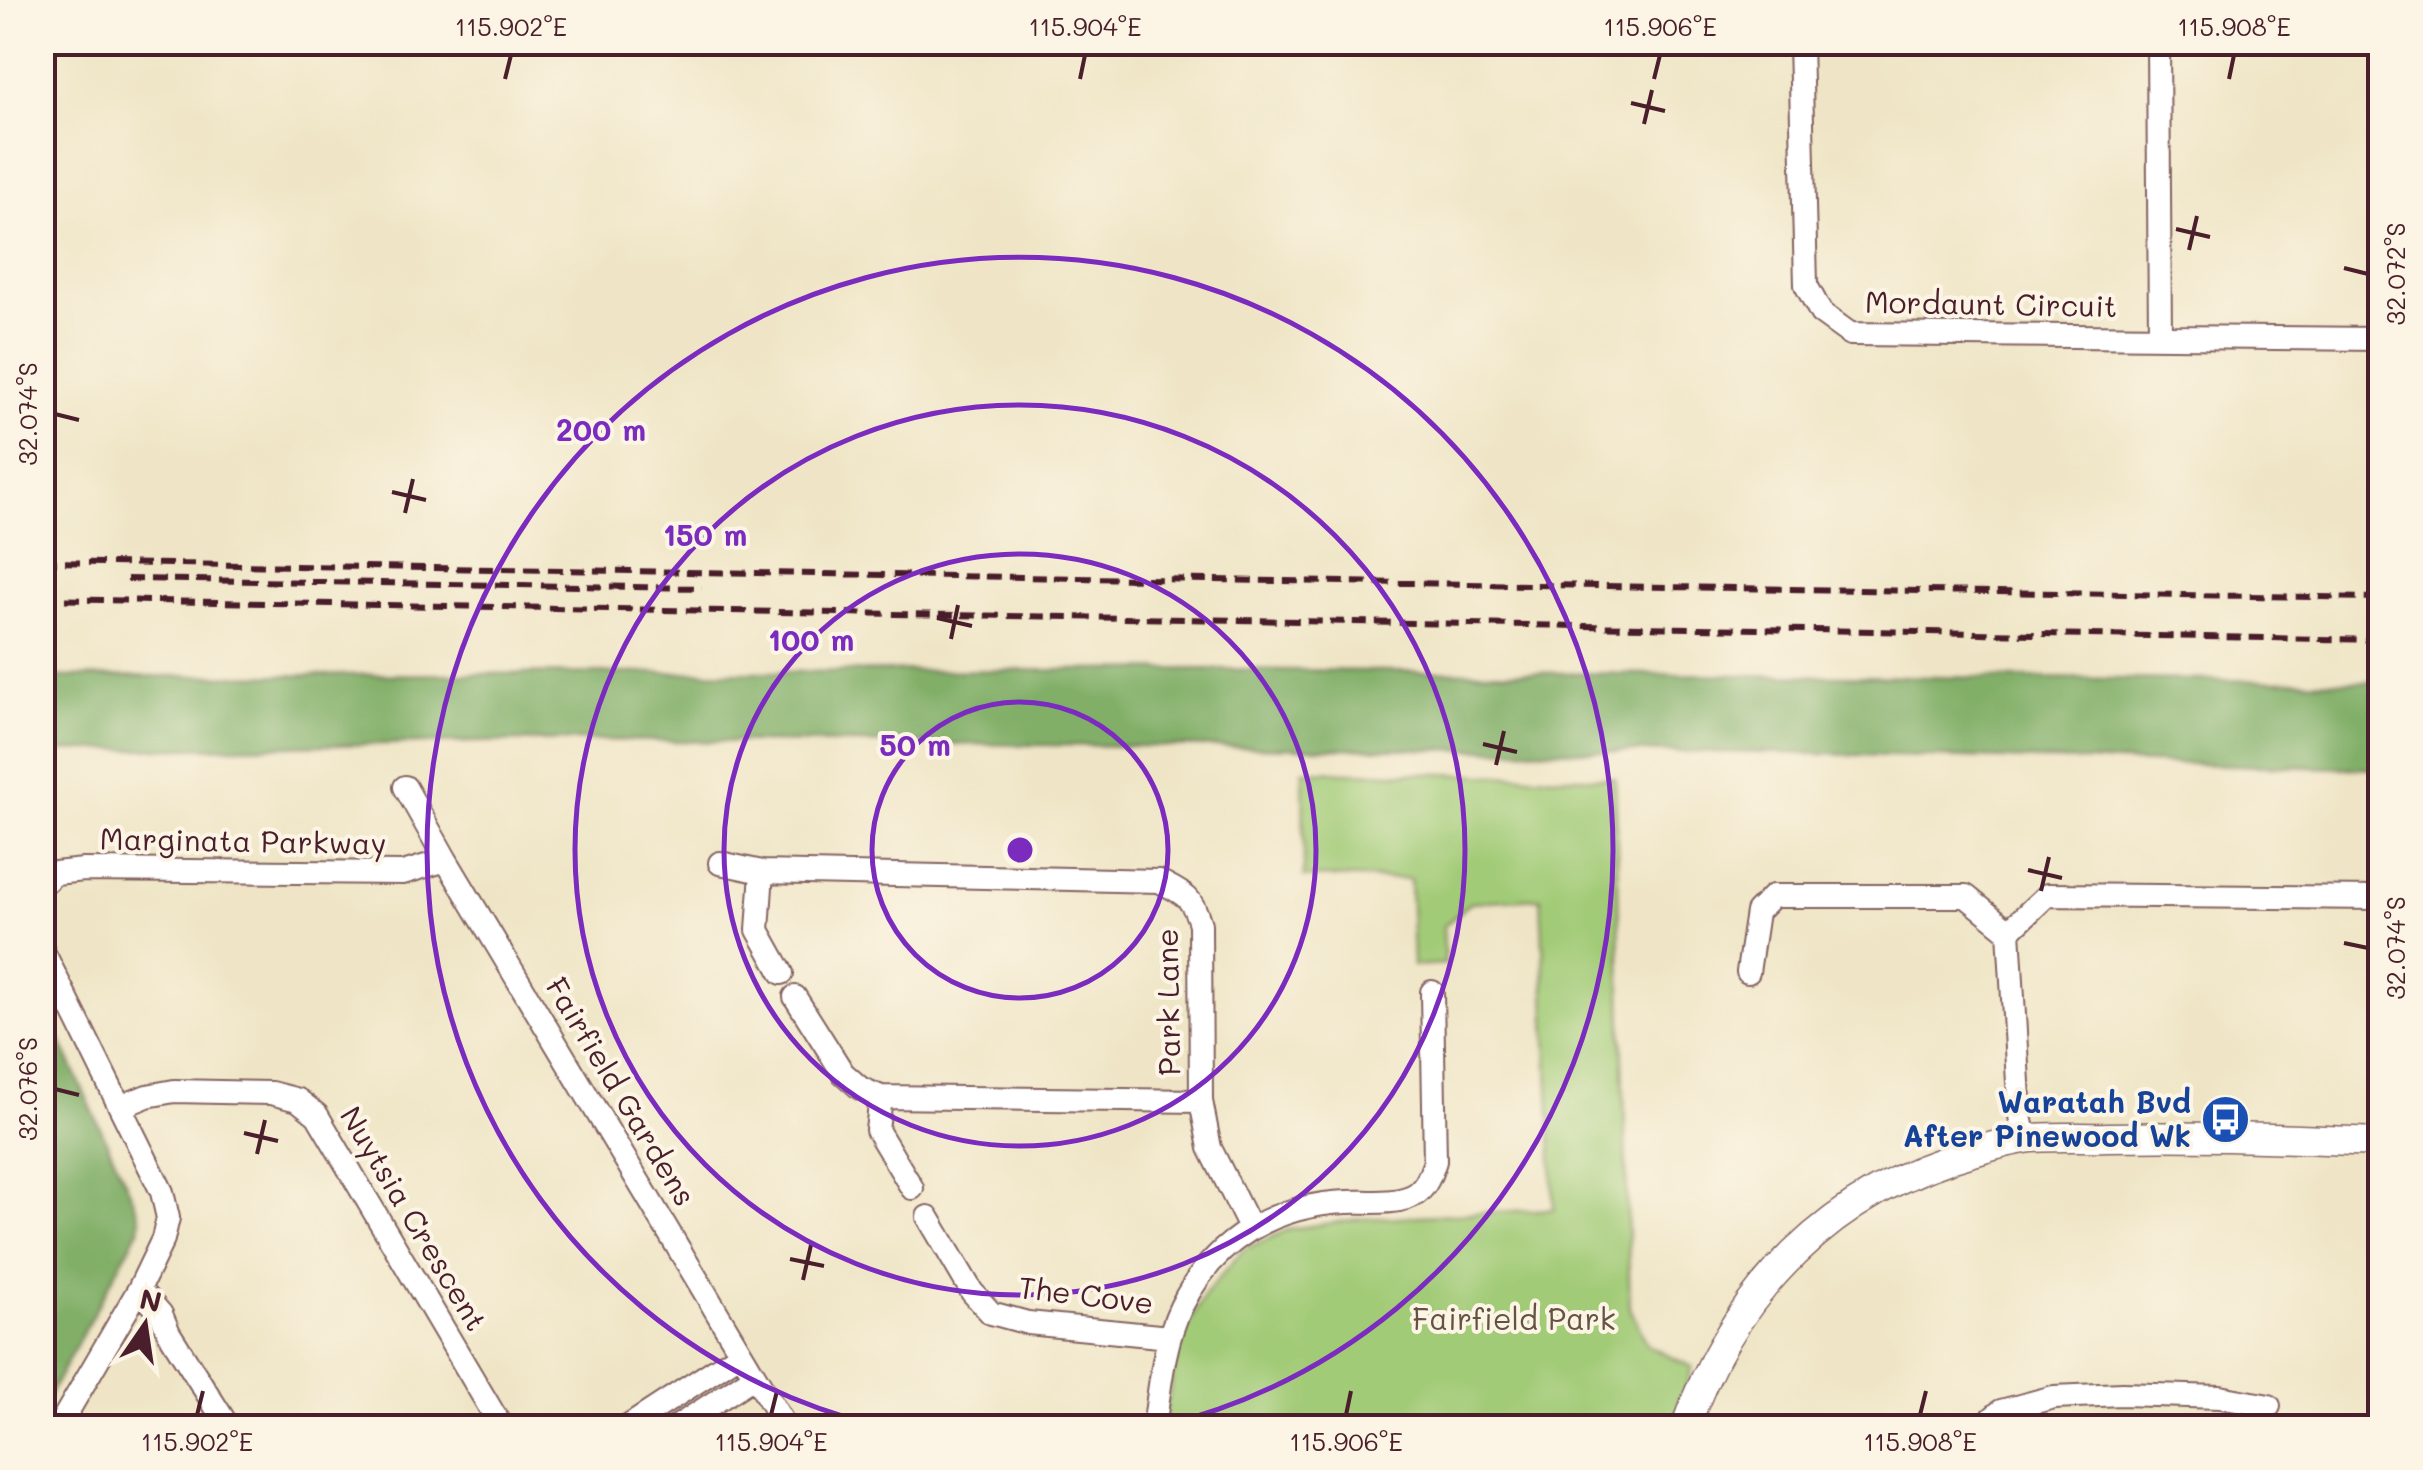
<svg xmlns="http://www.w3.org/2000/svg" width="2423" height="1470" font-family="Mali,sans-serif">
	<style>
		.green { fill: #a2cb77; stroke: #767551; stroke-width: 2.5 }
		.forest { fill: #81af68; stroke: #66674a; stroke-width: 2.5 }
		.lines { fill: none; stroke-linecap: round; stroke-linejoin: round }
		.minor-casing { stroke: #846461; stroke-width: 26 }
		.tertiary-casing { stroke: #846461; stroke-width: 31 }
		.minor { stroke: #fff; stroke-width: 22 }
		.tertiary { stroke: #fff; stroke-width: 28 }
		.rail { stroke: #4a1f2b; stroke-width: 6; stroke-dasharray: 15 8; stroke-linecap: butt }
		.ticks { fill: none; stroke: #4a1f2b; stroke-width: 4 }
		.ring { fill: none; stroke: #7b2cbf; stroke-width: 5 }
		.labels { text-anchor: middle; stroke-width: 8; stroke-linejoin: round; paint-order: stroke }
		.street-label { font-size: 30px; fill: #4a1f2b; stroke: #fcf5e5 }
		.transit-label { font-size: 30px; font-weight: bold; fill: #164399; stroke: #fcf5e5; text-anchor: end }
		.park-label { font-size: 30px; fill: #645342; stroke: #fcf5e5 }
		.centre { fill: #7b2cbf; stroke: #fcf5e5; stroke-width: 5 }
		.ring-label { font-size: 30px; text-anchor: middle; font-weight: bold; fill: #7b2cbf; stroke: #fcf5e5; stroke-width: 8; stroke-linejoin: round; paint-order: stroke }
		.neatline { fill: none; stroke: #4a1f2b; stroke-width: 4 }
		.ticks-label { font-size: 25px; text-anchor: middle; fill: #4a1f2b }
	</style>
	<rect width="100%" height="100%" fill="#fcf5e5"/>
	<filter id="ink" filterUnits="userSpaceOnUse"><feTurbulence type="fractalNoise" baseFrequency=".01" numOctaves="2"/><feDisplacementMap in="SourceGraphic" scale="20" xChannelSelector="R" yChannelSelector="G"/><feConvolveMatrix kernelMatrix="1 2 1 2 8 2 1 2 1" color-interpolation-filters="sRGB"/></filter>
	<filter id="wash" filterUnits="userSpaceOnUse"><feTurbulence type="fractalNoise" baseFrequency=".0048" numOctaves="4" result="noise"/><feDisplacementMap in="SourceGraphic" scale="40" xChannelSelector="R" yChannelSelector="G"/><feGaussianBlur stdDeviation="2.25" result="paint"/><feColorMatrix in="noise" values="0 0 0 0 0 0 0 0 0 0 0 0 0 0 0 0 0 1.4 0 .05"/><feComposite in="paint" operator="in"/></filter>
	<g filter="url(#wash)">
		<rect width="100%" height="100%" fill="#efe5c6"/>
		<!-- green -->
		<path class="green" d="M 1303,771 L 1615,778 L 1630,1308 L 1648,1346 L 1692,1367 L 1674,1427 L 1162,1428 L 1180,1341 L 1205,1294 L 1244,1249 L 1290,1229 L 1359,1219 L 1554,1209 L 1541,898 L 1471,902 L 1443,927 L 1445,964 L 1413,966 L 1410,879 L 1304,877 Z"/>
		<!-- forest -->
		<path class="forest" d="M 1208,669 L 2380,682 L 2380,769 L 1781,753 L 577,740 L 43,751 L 43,677 Z
			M 43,1003 L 134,1201 L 140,1219 L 139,1230 L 43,1406 Z"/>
	</g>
	<g filter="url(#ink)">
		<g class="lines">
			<defs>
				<path id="minor" d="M 1800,42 L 1806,285 L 1821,313 L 1850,334 L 2380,339
					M 2158,42 L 2160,337
					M 405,787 L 446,860 L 786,1428
					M 720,863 L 762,872 L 1159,881 C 1184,894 1192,896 1200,924 L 1201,1101 L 1210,1148 L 1250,1228
					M 762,872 L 758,930 L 782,973
					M 42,885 L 55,873 L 84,870 L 403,873 L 446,860
					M 42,949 L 162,1192 L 168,1218 L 163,1239 L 139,1289 L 58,1428
					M 1748,972 L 1757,912 L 1773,896 L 1966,896 L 2009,931
					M 795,997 L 843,1073 L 860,1088 L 881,1097 L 1201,1101
					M 881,1097 L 877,1130 L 912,1188
					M 120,1107 L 147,1096 L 174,1091 L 271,1093 L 298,1100 L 317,1115 L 502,1428
					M 2025,1139 L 2020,1116 L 2009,931 L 2047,895 L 2380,898
					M 928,1217 L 972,1292 L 991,1313 L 1028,1323 L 1169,1337
					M 139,1289 L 161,1314 L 169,1333 L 229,1428
					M 626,1428 L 741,1353
					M 675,1428 L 755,1376
					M 1154,1428 C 1160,1388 1163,1344 1181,1307 C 1214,1240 1273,1205 1347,1202 C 1368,1201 1398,1205 1416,1194 C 1427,1186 1431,1173 1435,1161 L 1432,992
					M 1981,1428 L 2001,1411 L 2054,1397 L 2122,1394 L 2220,1397 L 2269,1406"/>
				<path id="tertiary" d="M 1685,1428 C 1733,1291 1833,1190 1973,1152 C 1990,1147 2008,1141 2025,1139 C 2052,1135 2081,1138 2108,1137 C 2199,1135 2289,1138 2380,1142"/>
			</defs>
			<!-- minor casing -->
			<use href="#minor" class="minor-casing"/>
			<!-- tertiary casing -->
			<use href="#tertiary" class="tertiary-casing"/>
			<!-- minor -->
			<use href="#minor" class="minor"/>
			<!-- tertiary -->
			<use href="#tertiary" class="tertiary"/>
			<!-- rail -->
			<path class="rail" d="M 42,562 L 2380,598
				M 127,579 L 702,588
				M 42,599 L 2380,640"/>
		</g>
	</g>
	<!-- ticks -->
	<path class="ticks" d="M 505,79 L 511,55M 1080,79 L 1085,55M 1654,79 L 1660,55M 2229,79 L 2234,55M 1631,103 L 1665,111M 1644,124 L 1652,90M 2176,229 L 2210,237M 2189,250 L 2197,216M 2344,268 L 2368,274M 55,414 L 79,420M 392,492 L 426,500M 405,513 L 413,479M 937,618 L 972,626M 951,639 L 958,605M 1483,744 L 1517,752M 1496,765 L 1504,731M 2028,870 L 2062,878M 2041,891 L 2049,857M 2344,943 L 2368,948M 55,1089 L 79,1095M 244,1133 L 278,1141M 257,1154 L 265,1120M 790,1259 L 824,1266M 803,1280 L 811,1245M 197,1415 L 203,1391M 771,1415 L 777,1391M 1346,1415 L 1351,1391M 1920,1415 L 1926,1391"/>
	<!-- distance rings -->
	<g class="ring">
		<circle cx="1020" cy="850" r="148"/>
		<circle cx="1020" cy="850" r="296"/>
		<circle cx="1020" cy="850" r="445"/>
		<path d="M882 1427A593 593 0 1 1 1158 1427"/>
	</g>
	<!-- icons -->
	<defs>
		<symbol id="bus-disc" viewBox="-11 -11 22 22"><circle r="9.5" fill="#1a4fb4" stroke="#fcf5e5"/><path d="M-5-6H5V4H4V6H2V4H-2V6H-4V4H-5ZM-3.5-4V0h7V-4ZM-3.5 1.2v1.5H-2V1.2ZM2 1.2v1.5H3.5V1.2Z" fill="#fff"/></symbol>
	</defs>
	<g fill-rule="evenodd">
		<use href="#bus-disc" x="2198" y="1092" width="55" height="55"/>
	</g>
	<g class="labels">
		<!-- street labels -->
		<g class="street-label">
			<text transform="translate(1991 305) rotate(1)" y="10">Mordaunt Circuit</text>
			<text transform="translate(243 842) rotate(1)" y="10">Marginata Parkway</text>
			<text transform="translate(1169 1002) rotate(-91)" y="10">Park Lane</text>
			<text transform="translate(620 1092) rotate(59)" y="10">Fairfield Gardens</text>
			<text transform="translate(413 1219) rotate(59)" y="10">Nuytsia Crescent</text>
			<text transform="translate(1086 1296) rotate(7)" y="10">The Cove</text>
		</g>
		<!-- transit labels -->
		<g class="transit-label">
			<text x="2191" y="1113">Waratah Bvd<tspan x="2191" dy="34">After Pinewood Wk</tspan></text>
		</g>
		<!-- park labels -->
		<g class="park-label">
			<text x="1514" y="1330">Fairfield Park</text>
		</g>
	</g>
	<circle cx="1020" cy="850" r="15" class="centre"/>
	<g class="ring-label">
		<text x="601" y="441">200 m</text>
		<text x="705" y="546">150 m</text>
		<text x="811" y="651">100 m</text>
		<text x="915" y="756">50 m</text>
	</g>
	<!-- margin -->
	<rect width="2423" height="1470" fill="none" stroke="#fcf5e5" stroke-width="110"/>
	<!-- north arrow -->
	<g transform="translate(145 1325) rotate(13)" stroke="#fcf5e5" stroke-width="8" paint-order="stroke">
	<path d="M0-8L18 38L0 25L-18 38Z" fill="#4a1f2b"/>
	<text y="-15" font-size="28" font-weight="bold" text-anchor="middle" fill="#4a1f2b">N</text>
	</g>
	<rect x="55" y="55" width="2313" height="1360" class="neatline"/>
	<g class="ticks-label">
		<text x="511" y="36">115.902°E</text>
		<text x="1085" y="36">115.904°E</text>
		<text x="1660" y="36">115.906°E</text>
		<text x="2234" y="36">115.908°E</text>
		<text transform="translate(2396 274) rotate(-90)" y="9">32.072°S</text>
		<text transform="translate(28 414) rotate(-90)" y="9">32.074°S</text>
		<text transform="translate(2396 948) rotate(-90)" y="9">32.074°S</text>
		<text transform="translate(28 1089) rotate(-90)" y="9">32.076°S</text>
		<text x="197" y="1451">115.902°E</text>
		<text x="771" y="1451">115.904°E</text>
		<text x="1346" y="1451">115.906°E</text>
		<text x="1920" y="1451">115.908°E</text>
	</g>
</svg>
